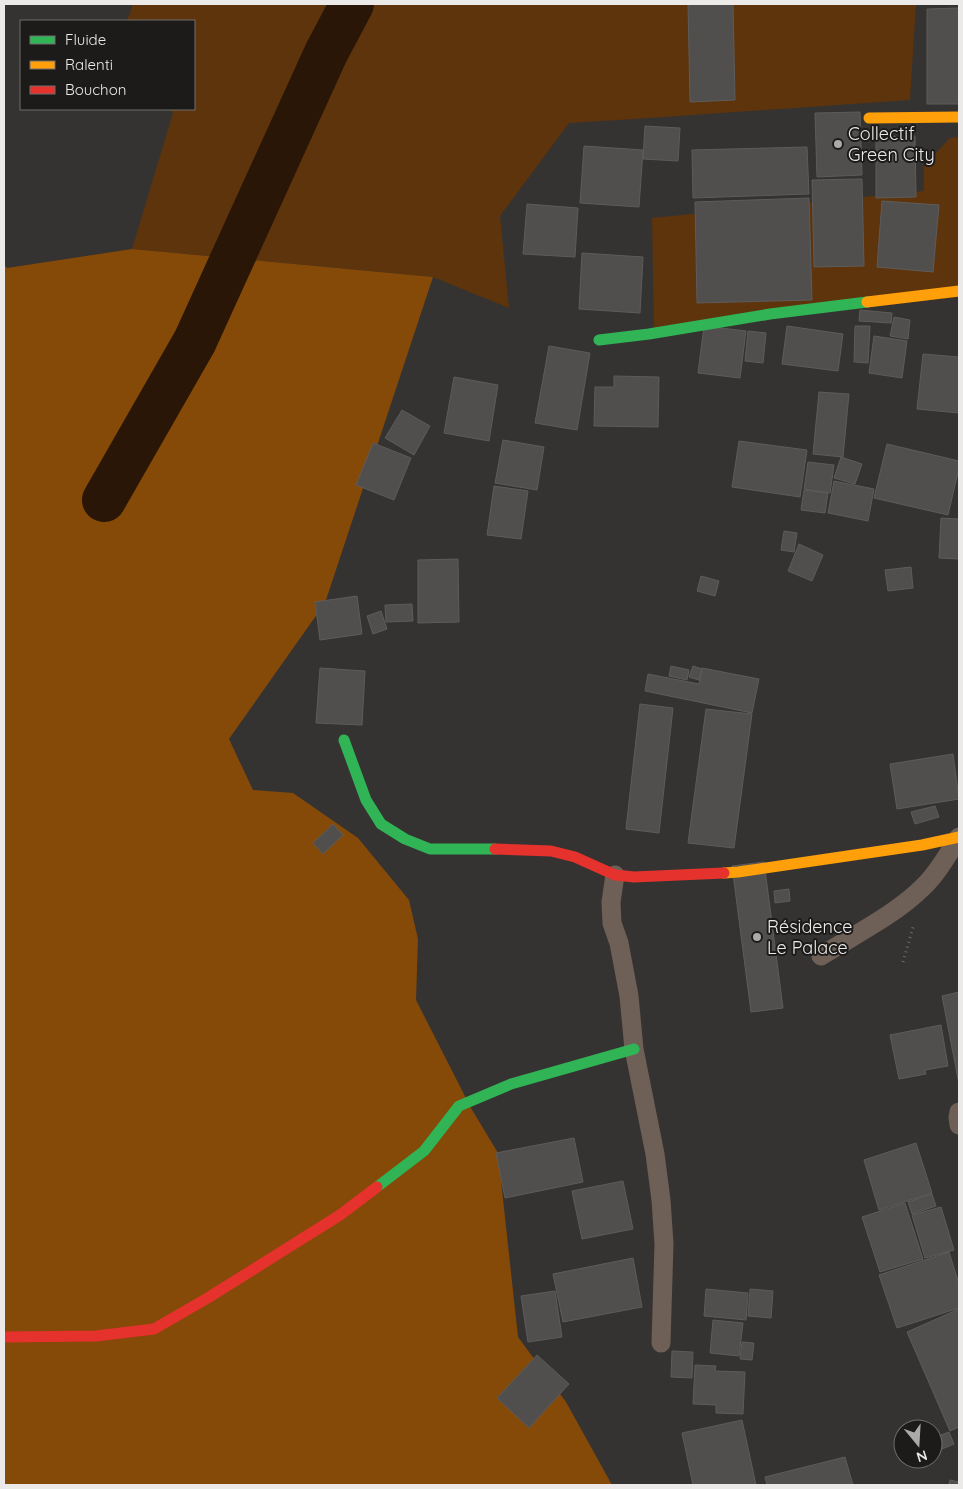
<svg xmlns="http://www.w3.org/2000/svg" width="963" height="1489" font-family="Quicksand,sans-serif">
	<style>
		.green { fill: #5d340c }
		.forest { fill: #854908 }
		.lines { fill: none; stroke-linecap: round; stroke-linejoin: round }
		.river { stroke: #2a1606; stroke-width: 44 }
		.building { fill: #504f4e; stroke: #5e5c5b }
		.path { stroke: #716962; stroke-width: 3; stroke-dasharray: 1 4; stroke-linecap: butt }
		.street { stroke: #6e6056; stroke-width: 19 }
		.fast { stroke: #30b455; stroke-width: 11 }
		.slow { stroke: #ff9f0a; stroke-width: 11 }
		.jam { stroke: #e5322d; stroke-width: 11 }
		.poi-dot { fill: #acaaa9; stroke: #1c1b1a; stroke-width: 2 }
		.labels { text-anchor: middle; stroke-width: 4; stroke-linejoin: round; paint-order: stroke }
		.poi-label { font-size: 18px; fill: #eceae9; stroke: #1c1b1a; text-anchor: start }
	</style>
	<rect width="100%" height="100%" fill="#353332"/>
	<!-- green -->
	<path class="green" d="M 133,4 L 916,4 L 910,100 L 650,118 L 569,123 L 500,216 L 509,308 L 433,277 L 132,249 L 173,113 L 170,109 L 194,109 L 194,21 L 127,21 Z
		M 959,137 L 959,297 L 654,331 L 652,218 L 924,191 L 924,165 L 950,138 Z"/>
	<!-- forest -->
	<path class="forest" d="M 132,249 L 433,277 L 325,603 L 229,739 L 253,790 L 293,793 L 358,838 L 409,900 L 418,939 L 416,1000 L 471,1108 L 498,1153 L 518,1337 L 566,1402 L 612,1485 L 4,1485 L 4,265 L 7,268 Z"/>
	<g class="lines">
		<!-- river -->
		<path class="river" d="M 104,500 L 195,341 L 326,53 L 352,4"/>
	</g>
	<!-- building -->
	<path class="building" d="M 688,4 L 733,4 L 735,100 L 690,102 Z
		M 959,8 L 959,104 L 927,104 L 927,9 Z
		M 860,112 L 862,175 L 817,177 L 815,113 Z
		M 645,126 L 680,128 L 678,161 L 643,159 Z
		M 915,136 L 916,197 L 876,198 L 876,137 Z
		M 584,146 L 643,150 L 639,207 L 580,203 Z
		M 807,147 L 809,194 L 693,198 L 692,150 Z
		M 862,179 L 864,266 L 814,267 L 812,180 Z
		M 809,198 L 812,300 L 697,303 L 695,202 Z
		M 882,201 L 939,205 L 933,272 L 877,267 Z
		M 527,204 L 578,208 L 575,257 L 523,254 Z
		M 582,253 L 643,257 L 640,313 L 579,309 Z
		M 860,310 L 892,313 L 891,323 L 859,321 Z
		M 894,317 L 910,320 L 908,339 L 890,336 Z
		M 704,326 L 746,331 L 740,378 L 698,373 Z
		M 787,326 L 843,334 L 838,371 L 782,364 Z
		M 855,326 L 870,326 L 868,363 L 854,362 Z
		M 748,331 L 766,333 L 763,363 L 745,361 Z
		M 874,336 L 907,341 L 902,378 L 869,373 Z
		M 549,346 L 590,353 L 577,430 L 535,423 Z
		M 923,354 L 959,357 L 959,413 L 917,409 Z
		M 614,376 L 659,377 L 658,427 L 594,426 L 595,387 L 614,387 Z
		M 454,377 L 498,385 L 489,441 L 444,433 Z
		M 819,392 L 849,394 L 843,457 L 813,454 Z
		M 402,410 L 430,426 L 414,455 L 385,438 Z
		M 503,440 L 544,447 L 537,490 L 495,483 Z
		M 739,441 L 807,450 L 800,497 L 732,487 Z
		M 373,443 L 411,458 L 394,500 L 356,485 Z
		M 887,444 L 959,461 L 959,468 L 948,515 L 874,498 Z
		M 841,457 L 862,464 L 855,484 L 834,478 Z
		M 808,462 L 834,465 L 830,493 L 804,489 Z
		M 834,481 L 874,489 L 868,521 L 828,513 Z
		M 494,486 L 528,491 L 521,539 L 487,535 Z
		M 804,490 L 828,493 L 825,513 L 801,510 Z
		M 941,518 L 959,519 L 959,559 L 939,558 Z
		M 784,531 L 797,533 L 794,552 L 781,550 Z
		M 799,544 L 823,555 L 812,581 L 788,571 Z
		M 458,559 L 459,622 L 418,623 L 418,560 Z
		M 911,567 L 913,588 L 888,591 L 885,570 Z
		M 701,576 L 719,581 L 715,596 L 697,591 Z
		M 357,596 L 362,634 L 320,640 L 315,602 Z
		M 412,604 L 413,621 L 386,622 L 385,605 Z
		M 381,611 L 387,629 L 373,634 L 367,616 Z
		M 671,666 L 689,670 L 687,680 L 669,676 Z
		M 693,666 L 702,669 L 699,680 L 689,677 Z
		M 320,668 L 365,671 L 362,725 L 316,723 Z
		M 702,668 L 759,679 L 752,713 L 645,691 L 648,674 L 699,684 Z
		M 640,704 L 673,708 L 659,833 L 626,829 Z
		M 706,709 L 752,714 L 734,848 L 688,843 Z
		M 953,754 L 959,799 L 897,809 L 890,764 Z
		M 935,806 L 939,817 L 915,824 L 911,812 Z
		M 333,824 L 343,835 L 323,854 L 313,843 Z
		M 764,862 L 783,1008 L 751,1012 L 732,866 Z
		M 789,889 L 790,901 L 775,903 L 774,891 Z
		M 959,992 L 959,1084 L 942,996 Z
		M 941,1025 L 948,1066 L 925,1070 L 926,1074 L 899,1079 L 890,1035 Z
		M 574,1138 L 583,1182 L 505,1198 L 496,1153 Z
		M 916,1143 L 932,1193 L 879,1210 L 864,1160 Z
		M 623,1181 L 633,1229 L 582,1239 L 572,1191 Z
		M 932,1194 L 936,1206 L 912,1214 L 908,1202 Z
		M 905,1203 L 923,1259 L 880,1272 L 862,1217 Z
		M 941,1207 L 954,1250 L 925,1258 L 912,1215 Z
		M 949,1252 L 959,1284 L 959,1308 L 897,1328 L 879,1275 Z
		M 633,1258 L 642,1307 L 563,1322 L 553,1274 Z
		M 706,1289 L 748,1293 L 746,1320 L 704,1316 Z
		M 750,1289 L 773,1291 L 771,1318 L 748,1316 Z
		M 555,1291 L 562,1337 L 528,1342 L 521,1296 Z
		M 959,1309 L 959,1427 L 950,1431 L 907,1332 Z
		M 713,1320 L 743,1323 L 739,1356 L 710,1353 Z
		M 742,1342 L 754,1343 L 752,1360 L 740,1359 Z
		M 672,1351 L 693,1352 L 692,1378 L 671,1377 Z
		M 537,1355 L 569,1384 L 529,1428 L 497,1398 Z
		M 695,1365 L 716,1366 L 715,1371 L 745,1372 L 743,1414 L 716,1413 L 716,1405 L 693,1404 Z
		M 742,1420 L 756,1485 L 693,1485 L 682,1433 Z
		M 949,1432 L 954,1444 L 935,1452 L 933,1447 L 933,1438 Z
		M 845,1457 L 853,1485 L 767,1485 L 765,1477 Z
		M 950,1480 L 959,1482 L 959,1485 L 949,1485 Z"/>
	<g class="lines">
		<!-- path -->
		<path class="path" d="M 903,962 L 914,924"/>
		<!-- street -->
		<path class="street" d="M 615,875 L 611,902 L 612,923 L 619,943 L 629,996 L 634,1049 L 655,1154 L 661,1200 L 664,1244 L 661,1343
			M 821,956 C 854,935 895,915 923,887 C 938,873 948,854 959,837
			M 959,1112 L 958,1117 L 959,1125"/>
		<!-- fast -->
		<path class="fast" d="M 599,340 L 649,334 L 770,314 L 867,302
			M 344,740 L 366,800 L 381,824 L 405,839 L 430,849 L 495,849
			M 377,1187 L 424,1151 L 459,1106 L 511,1084 L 634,1049"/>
		<!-- slow -->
		<path class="slow" d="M 869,118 L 959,117
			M 867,302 L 959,291
			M 724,873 L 738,872 L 922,845 L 959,837"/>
		<!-- jam -->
		<path class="jam" d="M 495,849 L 551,851 L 575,857 L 615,875 L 634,877 L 724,873
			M 4,1337 L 96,1336 L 154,1329 L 206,1299 L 340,1215 L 377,1187"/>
	</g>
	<!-- markers -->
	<g class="poi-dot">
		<circle cx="838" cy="144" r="5"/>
		<circle cx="757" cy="937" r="5"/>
	</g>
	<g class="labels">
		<!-- poi labels -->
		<g class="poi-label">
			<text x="848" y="140">Collectif<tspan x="848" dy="21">Green City</tspan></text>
			<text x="767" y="933">Résidence<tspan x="767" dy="21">Le Palace</tspan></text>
		</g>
	</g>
	<!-- border -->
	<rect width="963" height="1489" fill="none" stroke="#eceae9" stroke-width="10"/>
	<!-- legend -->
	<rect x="20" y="20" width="175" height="90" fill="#1c1b1a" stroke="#6f6e6d"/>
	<rect x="30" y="36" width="25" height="8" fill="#30b455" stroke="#6f6e6d"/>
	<text x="65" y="45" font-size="15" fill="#eceae9">Fluide</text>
	<rect x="30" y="61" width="25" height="8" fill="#ff9f0a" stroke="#6f6e6d"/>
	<text x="65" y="70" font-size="15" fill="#eceae9">Ralenti</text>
	<rect x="30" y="86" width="25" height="8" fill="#e5322d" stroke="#6f6e6d"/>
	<text x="65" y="95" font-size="15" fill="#eceae9">Bouchon</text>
	<!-- north arrow -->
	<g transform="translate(918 1444) rotate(162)"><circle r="24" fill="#1c1b1a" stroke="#6f6e6d"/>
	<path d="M0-4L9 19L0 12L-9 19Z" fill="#acaaa9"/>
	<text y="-8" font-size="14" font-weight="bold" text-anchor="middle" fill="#eceae9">N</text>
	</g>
</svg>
